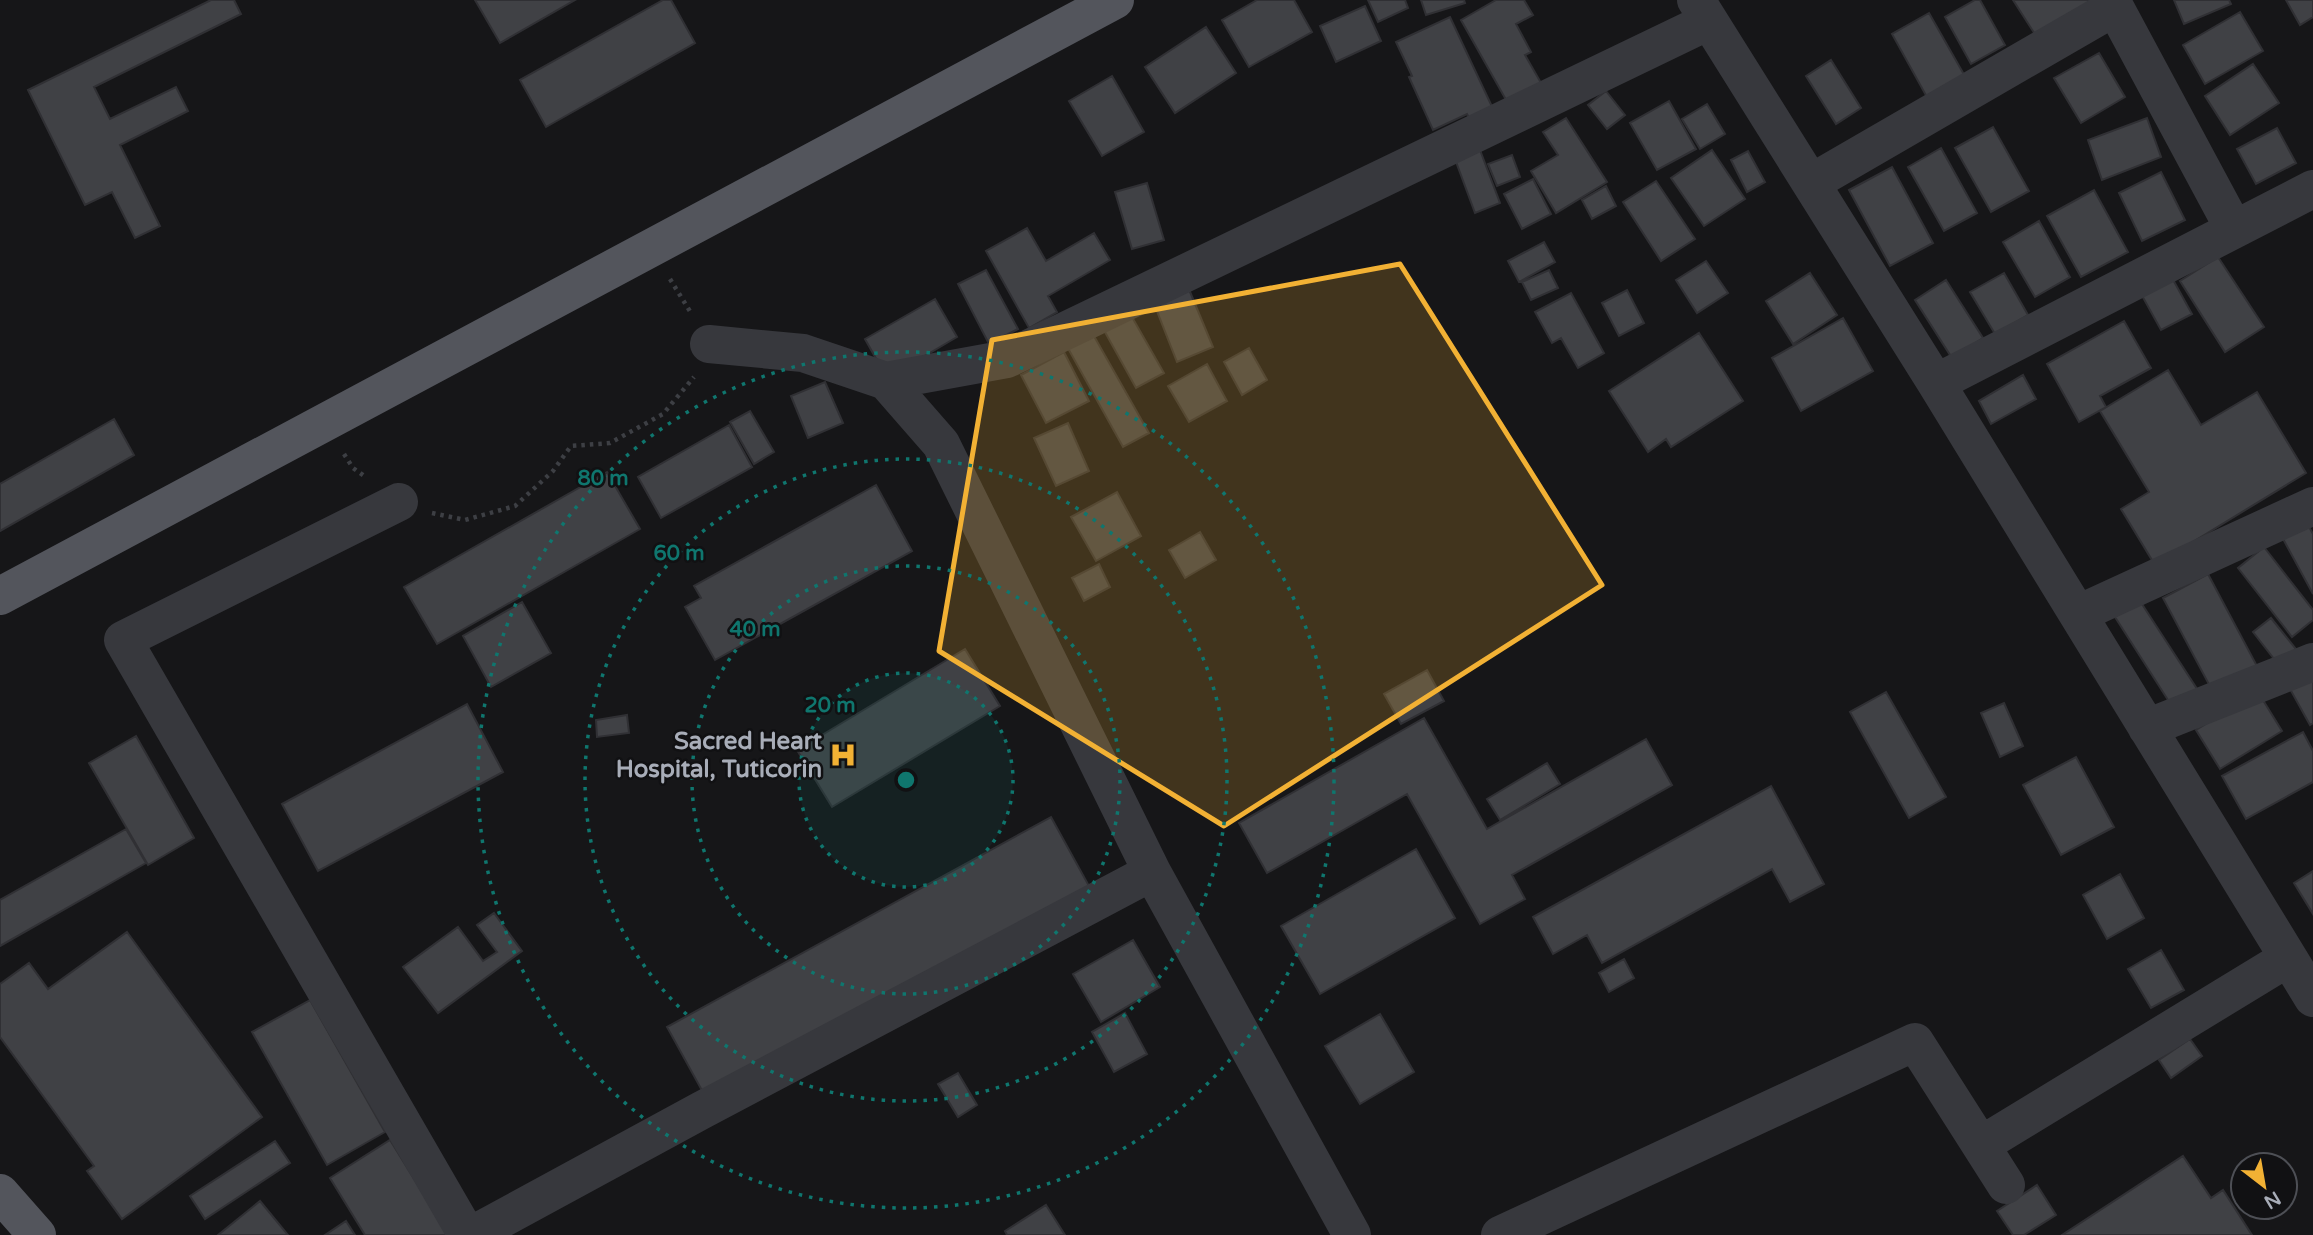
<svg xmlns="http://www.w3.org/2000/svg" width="2313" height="1235" font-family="'Varela Round',sans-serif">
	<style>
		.building { fill: #404145; stroke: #303034; stroke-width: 2 }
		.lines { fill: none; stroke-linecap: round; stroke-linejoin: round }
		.path { stroke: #3d3f44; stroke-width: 4.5; stroke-dasharray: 3.5 5; stroke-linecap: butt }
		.minor { stroke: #37383d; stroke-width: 38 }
		.major { stroke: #53555c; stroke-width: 38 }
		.marked { fill: #f2b134; fill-opacity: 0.2; stroke: #f2b134; stroke-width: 5; stroke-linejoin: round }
		.ring { fill: none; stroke: #0f766e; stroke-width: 3.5; stroke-dasharray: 3.5 7 }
		.labels { text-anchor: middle; stroke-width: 5; stroke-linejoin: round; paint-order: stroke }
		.poi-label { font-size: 24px; font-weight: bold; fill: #a8adb8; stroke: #111113; text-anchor: end }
		.centre { fill: #0f766e; stroke: #111113; stroke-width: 3.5 }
		.ring-label { font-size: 21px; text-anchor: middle; font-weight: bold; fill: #0f766e; stroke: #111113; stroke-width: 5; stroke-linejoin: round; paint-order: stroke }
	</style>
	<rect width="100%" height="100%" fill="#161618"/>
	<!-- building -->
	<path class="building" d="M 211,0 L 234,0 L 241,14 L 94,87 L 110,119 L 176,87 L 188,111 L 120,145 L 160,226 L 135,238 L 112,192 L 85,205 L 28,90 Z
		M 475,0 L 575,0 L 500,43 Z
		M 663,0 L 671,0 L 695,43 L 546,127 L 520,80 Z
		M 1257,0 L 1294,0 L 1312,32 L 1249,67 L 1222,20 Z
		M 1368,0 L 1405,0 L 1408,8 L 1378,22 Z
		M 1421,0 L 1464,0 L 1465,3 L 1426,15 Z
		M 1496,0 L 1524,0 L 1533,15 L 1516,24 L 1531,52 L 1525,55 L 1548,95 L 1514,114 L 1461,20 Z
		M 1975,0 L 1980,0 L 2005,45 L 1971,64 L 1945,17 Z
		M 2013,0 L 2092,0 L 2038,39 Z
		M 2174,0 L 2229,0 L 2231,4 L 2184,24 Z
		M 2286,0 L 2313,0 L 2313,17 L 2300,25 Z
		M 1365,6 L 1381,41 L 1336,62 L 1320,26 Z
		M 2240,12 L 2263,51 L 2205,84 L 2183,45 Z
		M 1929,13 L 1966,78 L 1928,99 L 1892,34 Z
		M 1450,17 L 1495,113 L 1472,123 L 1467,114 L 1433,130 L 1409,77 L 1412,76 L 1396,42 Z
		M 1206,27 L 1236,73 L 1175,113 L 1145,67 Z
		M 2099,53 L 2125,97 L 2081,123 L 2054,78 Z
		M 1831,60 L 1861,108 L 1836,124 L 1806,76 Z
		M 2253,64 L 2279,103 L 2230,135 L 2205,96 Z
		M 1112,76 L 1144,132 L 1102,156 L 1069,101 Z
		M 1606,91 L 1625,115 L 1607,129 L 1588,105 Z
		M 1669,101 L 1696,149 L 1657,170 L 1630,123 Z
		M 1707,104 L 1725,134 L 1700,149 L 1682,119 Z
		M 1566,118 L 1607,182 L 1556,213 L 1531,171 L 1558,155 L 1543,132 Z
		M 2147,118 L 2161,157 L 2102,180 L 2088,140 Z
		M 1993,127 L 2029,191 L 1991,212 L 1955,148 Z
		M 2277,128 L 2296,163 L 2256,184 L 2237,149 Z
		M 1941,148 L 1977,213 L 1944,231 L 1908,167 Z
		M 1480,150 L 1500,203 L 1475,213 L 1455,159 Z
		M 1712,150 L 1745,199 L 1704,226 L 1671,178 Z
		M 1748,151 L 1765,182 L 1747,192 L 1731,160 Z
		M 1512,155 L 1520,177 L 1497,186 L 1488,164 Z
		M 1892,167 L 1933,243 L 1890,266 L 1849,190 Z
		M 2161,172 L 2185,220 L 2142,241 L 2119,193 Z
		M 1533,179 L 1551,214 L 1522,229 L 1504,194 Z
		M 1656,181 L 1695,239 L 1661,261 L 1623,202 Z
		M 1147,183 L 1164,240 L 1132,249 L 1115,192 Z
		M 1606,186 L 1616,206 L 1592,219 L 1582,200 Z
		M 2094,190 L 2128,252 L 2081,277 L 2047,216 Z
		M 2039,221 L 2070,277 L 2035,297 L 2003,242 Z
		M 1027,228 L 1046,261 L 1094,233 L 1110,260 L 1048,296 L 1057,312 L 1029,328 L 986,251 Z
		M 1544,242 L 1555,262 L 1519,282 L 1508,261 Z
		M 2218,257 L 2264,327 L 2225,352 L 2180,281 Z
		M 1706,261 L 1728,293 L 1697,313 L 1676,280 Z
		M 986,270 L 1018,329 L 989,344 L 958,284 Z
		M 1549,270 L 1558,288 L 1531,300 L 1522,282 Z
		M 1810,273 L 1837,315 L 1793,344 L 1766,301 Z
		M 2004,273 L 2028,315 L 1995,334 L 1970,292 Z
		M 2171,276 L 2192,314 L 2161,330 L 2140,292 Z
		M 1946,280 L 1983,338 L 1952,358 L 1915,300 Z
		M 1188,287 L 1213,347 L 1177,362 L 1153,301 Z
		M 1627,290 L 1644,323 L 1619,336 L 1602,303 Z
		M 1571,293 L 1604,353 L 1578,368 L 1561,338 L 1552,343 L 1535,312 Z
		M 935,299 L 957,337 L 887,378 L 865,339 Z
		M 1128,310 L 1164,373 L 1136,388 L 1101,325 Z
		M 1843,318 L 1873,371 L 1801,411 L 1772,358 Z
		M 2124,321 L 2151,368 L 2100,396 L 2106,407 L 2079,422 L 2047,364 Z
		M 1090,329 L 1149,433 L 1123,447 L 1065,343 Z
		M 1699,333 L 1743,401 L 1671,447 L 1666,439 L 1648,452 L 1609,391 Z
		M 1249,348 L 1267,380 L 1242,395 L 1224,362 Z
		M 1064,352 L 1089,401 L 1046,423 L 1021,375 Z
		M 1207,364 L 1227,401 L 1189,422 L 1168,386 Z
		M 2168,370 L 2201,425 L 2257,392 L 2306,473 L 2155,565 L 2121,509 L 2149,492 L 2100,411 Z
		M 2023,375 L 2036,399 L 1991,424 L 1979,401 Z
		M 825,382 L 843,423 L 808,438 L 791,396 Z
		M 750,411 L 774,452 L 754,464 L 730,422 Z
		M 114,419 L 134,455 L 0,531 L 0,484 Z
		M 1068,423 L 1089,471 L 1056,486 L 1034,438 Z
		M 729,425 L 752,467 L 661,518 L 638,477 Z
		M 607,472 L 640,529 L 437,644 L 404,587 Z
		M 876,485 L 912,551 L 715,660 L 685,607 L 701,598 L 694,586 Z
		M 1117,492 L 1141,536 L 1096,561 L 1071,517 Z
		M 2307,523 L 2313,534 L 2313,594 L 2282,537 Z
		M 1200,532 L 1216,560 L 1185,578 L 1169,550 Z
		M 2264,547 L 2313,610 L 2313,620 L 2292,637 L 2238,568 Z
		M 1099,564 L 1110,587 L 1084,601 L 1072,578 Z
		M 2208,574 L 2258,668 L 2213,692 L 2163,598 Z
		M 2140,601 L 2201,695 L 2175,711 L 2115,617 Z
		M 522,602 L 551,653 L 491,687 L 463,636 Z
		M 2271,618 L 2296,649 L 2278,664 L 2253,632 Z
		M 965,649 L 1000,706 L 832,807 L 797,750 Z
		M 1427,670 L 1444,701 L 1401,724 L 1384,694 Z
		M 2313,676 L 2313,723 L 2310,725 L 2290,689 Z
		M 1886,692 L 1946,797 L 1909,818 L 1850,712 Z
		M 2258,692 L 2282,731 L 2220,769 L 2196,730 Z
		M 2004,703 L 2023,746 L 2000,757 L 1981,713 Z
		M 467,704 L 503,772 L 318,871 L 282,804 Z
		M 627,715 L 629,733 L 597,737 L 596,720 Z
		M 1424,718 L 1487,829 L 1646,739 L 1672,785 L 1512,875 L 1525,899 L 1480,924 L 1407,794 L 1267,873 L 1239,823 Z
		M 2303,732 L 2313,751 L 2313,782 L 2246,819 L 2222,776 Z
		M 136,736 L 194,838 L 148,865 L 89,763 Z
		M 2076,757 L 2114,827 L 2061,855 L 2023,785 Z
		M 1547,763 L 1560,784 L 1500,820 L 1487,799 Z
		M 1771,786 L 1824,884 L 1790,902 L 1772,869 L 1602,963 L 1587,935 L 1553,954 L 1533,917 Z
		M 1051,817 L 1089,886 L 705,1096 L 667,1027 Z
		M 126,829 L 146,863 L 0,946 L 0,900 Z
		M 1416,849 L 1455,918 L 1320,994 L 1281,926 Z
		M 2313,871 L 2313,914 L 2294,883 Z
		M 2120,874 L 2144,918 L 2107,939 L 2083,895 Z
		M 494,913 L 522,951 L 438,1013 L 403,967 L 458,927 L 483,961 L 497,952 L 477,925 Z
		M 127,932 L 262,1117 L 122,1219 L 87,1171 L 94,1166 L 0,1037 L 0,984 L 29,963 L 48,989 Z
		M 1133,940 L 1160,987 L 1101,1022 L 1073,974 Z
		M 2161,950 L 2184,990 L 2151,1008 L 2128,969 Z
		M 1624,959 L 1634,978 L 1609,992 L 1599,973 Z
		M 310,1000 L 385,1132 L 327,1165 L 252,1032 Z
		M 1125,1013 L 1147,1054 L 1114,1072 L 1092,1032 Z
		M 1380,1014 L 1414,1072 L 1360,1104 L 1325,1046 Z
		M 2190,1039 L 2202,1056 L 2171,1078 L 2159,1060 Z
		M 958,1073 L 977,1105 L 958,1117 L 938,1084 Z
		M 390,1140 L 449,1235 L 365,1235 L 330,1178 Z
		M 275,1141 L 290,1163 L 205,1219 L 190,1196 Z
		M 2183,1156 L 2211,1198 L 2223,1190 L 2252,1235 L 2062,1235 Z
		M 2037,1185 L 2056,1215 L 2024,1235 L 2013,1235 L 1997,1211 Z
		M 260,1201 L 288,1235 L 218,1235 Z
		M 1046,1205 L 1065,1235 L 1007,1235 L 1005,1231 Z
		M 346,1221 L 355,1235 L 325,1235 Z"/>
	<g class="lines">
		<!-- path -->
		<path class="path" d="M 670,279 L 691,313
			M 344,454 L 353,468 L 367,478
			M 432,513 L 465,520 L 515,506 L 553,471 L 571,446 L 610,443 L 663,414 L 694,377"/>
		<!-- minor -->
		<path class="minor" d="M 1696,0 L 1936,383 L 2313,998
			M 2111,0 L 2234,229
			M 1811,183 L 2115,7
			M 886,381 L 1007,359 L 1709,21
			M 1936,383 L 2313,189
			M 399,502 L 123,640 L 467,1235
			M 2078,614 L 2313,506
			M 2147,728 L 2313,662
			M 1152,872 L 1352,1235
			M 1981,1145 L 2288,958
			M 472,1235 L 702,1110 L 1152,872 L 941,444 L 886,381 L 803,353 L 709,344
			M 1500,1235 L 1915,1042 L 2006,1185"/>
		<!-- major -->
		<path class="major" d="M 0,596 L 1115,0
			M 0,1193 L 37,1235"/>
	</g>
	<!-- marked area -->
	<path class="marked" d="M 1400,264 L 1602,585 L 1224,826 L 939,651 L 992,340 Z"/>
	<!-- distance rings -->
	<circle cx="906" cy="780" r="107" fill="#0f766e" fill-opacity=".12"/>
	<g class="ring">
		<circle cx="906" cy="780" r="107"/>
		<circle cx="906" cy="780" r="214"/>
		<circle cx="906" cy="780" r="321"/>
		<circle cx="906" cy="780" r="428"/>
	</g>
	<!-- icons -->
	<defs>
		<symbol id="hospital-bare" viewBox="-9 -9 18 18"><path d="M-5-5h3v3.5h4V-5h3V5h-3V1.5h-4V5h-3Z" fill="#f2b134" stroke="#111113" stroke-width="2.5" paint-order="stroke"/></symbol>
	</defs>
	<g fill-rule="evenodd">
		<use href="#hospital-bare" x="824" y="736" width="38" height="38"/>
	</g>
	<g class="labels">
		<!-- poi labels -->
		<g class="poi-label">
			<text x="822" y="749">Sacred Heart<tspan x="822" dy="28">Hospital, Tuticorin</tspan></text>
		</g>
	</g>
	<circle cx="906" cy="780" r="10" class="centre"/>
	<g class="ring-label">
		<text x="603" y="485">80 m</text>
		<text x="679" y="560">60 m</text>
		<text x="755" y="636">40 m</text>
		<text x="830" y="712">20 m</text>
	</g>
	<!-- north arrow -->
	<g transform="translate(2264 1186) rotate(149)"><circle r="33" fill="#111113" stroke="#4d4f55" stroke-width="2"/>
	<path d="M0-5L12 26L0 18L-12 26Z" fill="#f2b134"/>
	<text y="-10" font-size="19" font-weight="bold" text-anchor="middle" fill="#a8adb8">N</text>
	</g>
</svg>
